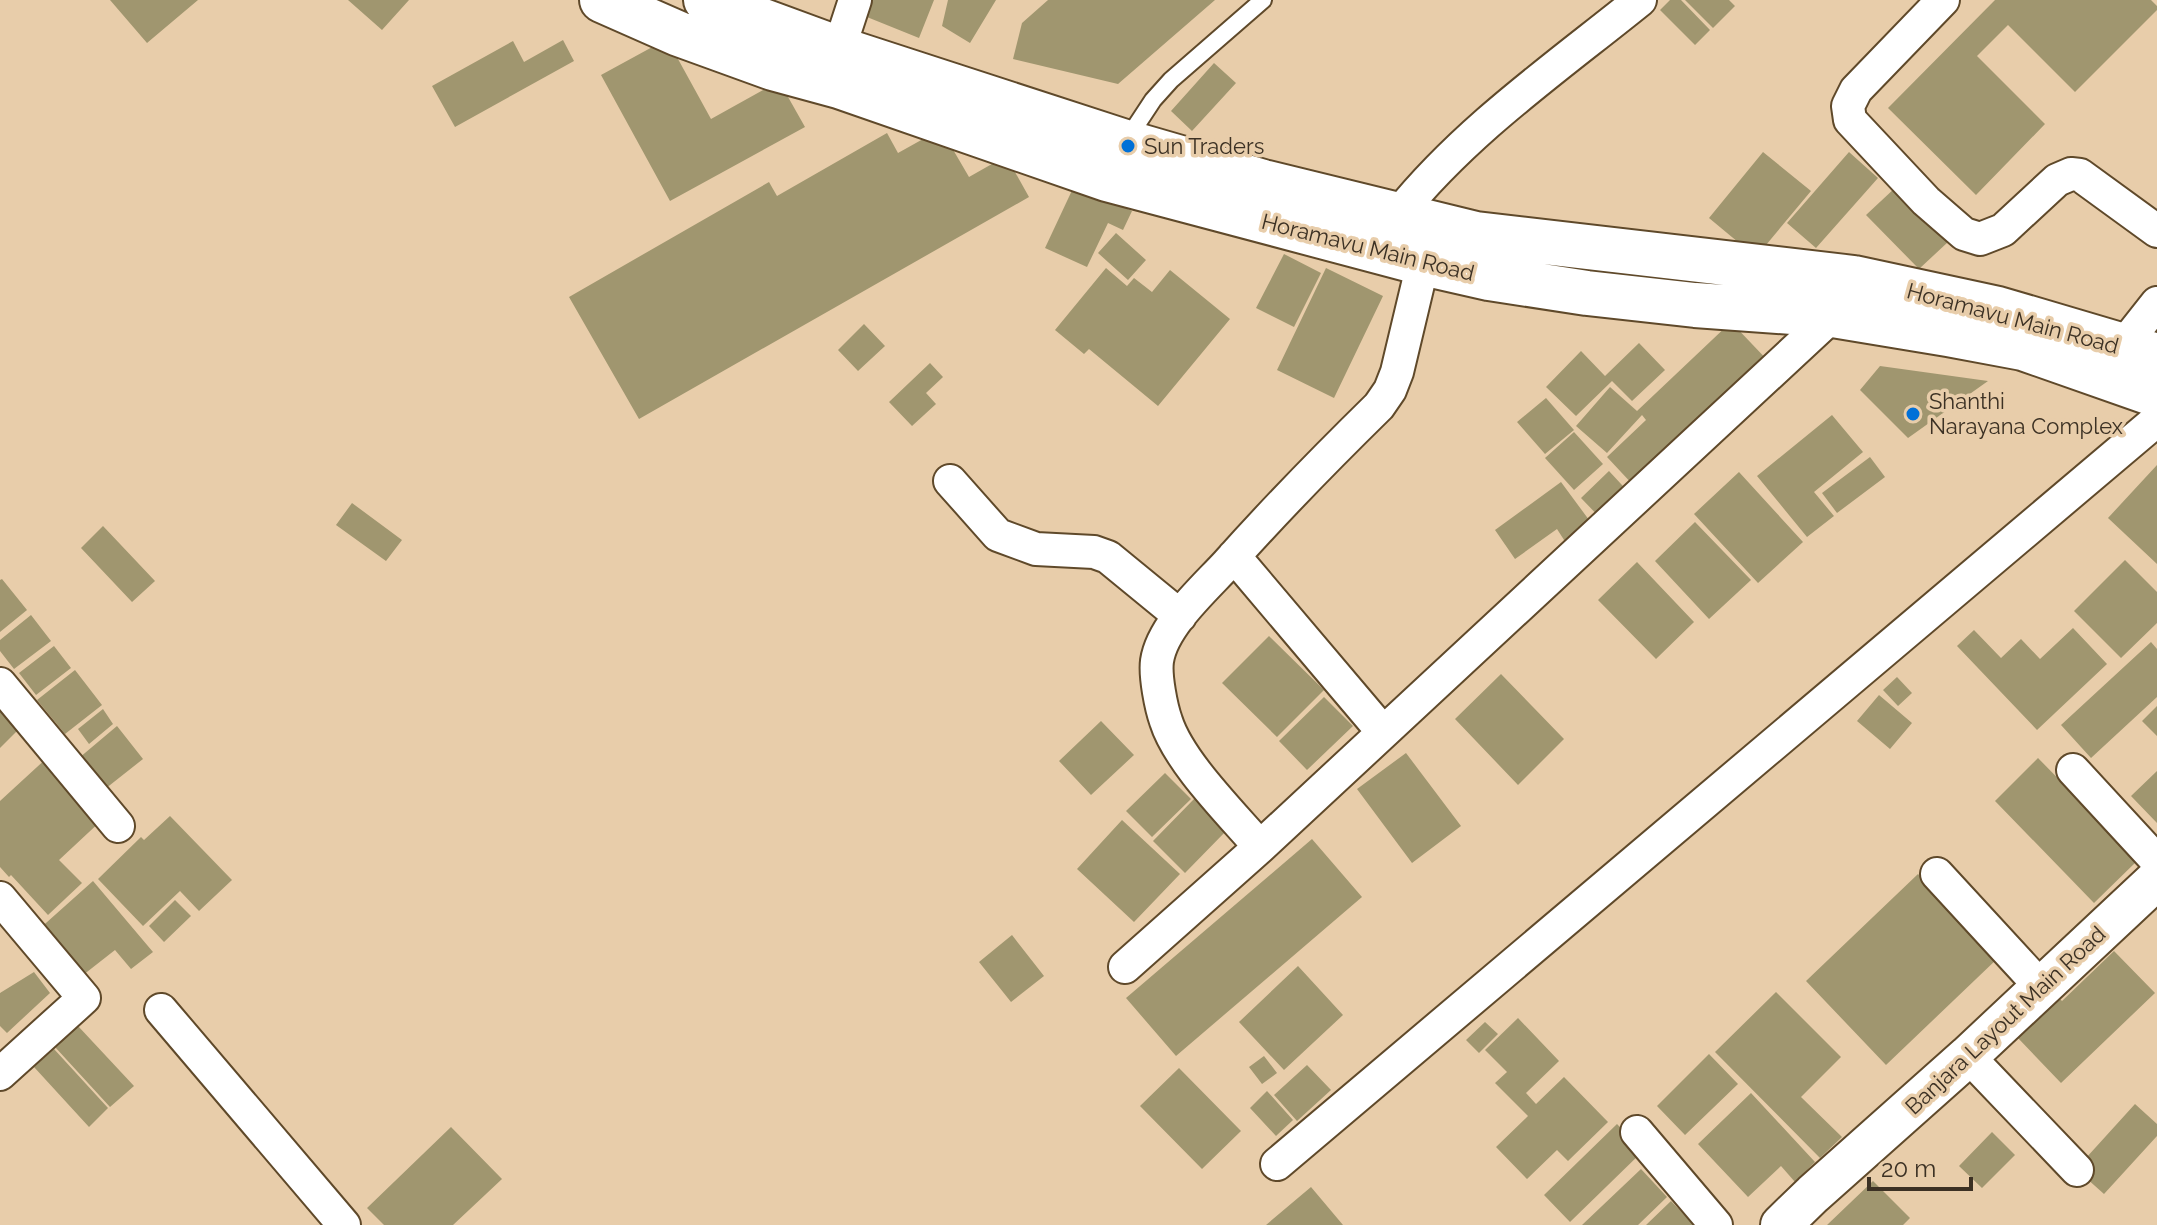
<svg xmlns="http://www.w3.org/2000/svg" width="2157" height="1225" font-family="Raleway,sans-serif">
	<style>
		.building { fill: #a0966f }
		.lines { fill: none; stroke-linecap: round; stroke-linejoin: round }
		.service-casing { stroke: #5f492a; stroke-width: 20 }
		.minor-casing { stroke: #5f492a; stroke-width: 36 }
		.tertiary-casing { stroke: #5f492a; stroke-width: 44 }
		.secondary-casing { stroke: #5f492a; stroke-width: 48 }
		.service { stroke: #fff; stroke-width: 16 }
		.minor { stroke: #fff; stroke-width: 32 }
		.tertiary { stroke: #fff; stroke-width: 40 }
		.secondary { stroke: #fff; stroke-width: 44 }
		.poi-dot { fill: #0070d7; stroke: #e8cdaa; stroke-width: 3 }
		.labels { text-anchor: middle; stroke-width: 7; stroke-linejoin: round; paint-order: stroke }
		.poi-label { font-size: 22px; fill: #3c3124; stroke: #e8cdaa; text-anchor: start }
		.street-label { font-size: 22px; fill: #3c3124; stroke: #e8cdaa }
	</style>
	<rect width="100%" height="100%" fill="#e8cdaa"/>
	<!-- building -->
	<path class="building" d="M 110,0 L 198,0 L 147,43 Z
		M 348,0 L 409,0 L 382,30 Z
		M 867,0 L 934,0 L 919,38 L 862,15 Z
		M 948,0 L 996,0 L 970,43 L 942,26 Z
		M 1048,0 L 1215,0 L 1118,84 L 1013,59 L 1022,23 Z
		M 1670,0 L 1681,0 L 1710,30 L 1695,45 L 1660,10 Z
		M 1685,0 L 1729,0 L 1735,6 L 1713,28 Z
		M 1995,0 L 2151,0 L 2157,6 L 2157,10 L 2075,92 L 2008,25 L 1977,56 L 2045,124 L 1976,195 L 1888,108 Z
		M 667,39 L 711,119 L 779,81 L 805,127 L 670,201 L 601,75 Z
		M 563,40 L 574,61 L 455,127 L 432,86 L 513,41 L 524,62 Z
		M 1214,63 L 1236,83 L 1192,131 L 1171,111 Z
		M 941,129 L 969,177 L 1006,156 L 1029,197 L 639,419 L 569,297 L 769,182 L 777,196 L 887,133 L 898,153 Z
		M 1763,152 L 1811,191 L 1756,257 L 1709,218 Z
		M 1849,152 L 1878,178 L 1816,248 L 1787,223 Z
		M 1075,184 L 1132,211 L 1123,230 L 1108,223 L 1087,267 L 1045,248 Z
		M 1896,187 L 1948,242 L 1919,269 L 1866,215 Z
		M 1116,233 L 1146,260 L 1128,280 L 1098,253 Z
		M 1284,254 L 1321,273 L 1294,327 L 1256,308 Z
		M 1106,268 L 1127,286 L 1134,278 L 1152,292 L 1170,270 L 1230,319 L 1158,406 L 1089,349 L 1084,354 L 1055,330 Z
		M 1326,268 L 1383,296 L 1334,398 L 1277,370 Z
		M 1731,322 L 1772,365 L 1635,487 L 1607,457 L 1646,420 L 1642,415 L 1607,453 L 1576,426 L 1610,387 L 1637,411 Z
		M 864,324 L 885,346 L 858,371 L 838,350 Z
		M 1639,343 L 1665,370 L 1632,401 L 1612,381 L 1576,416 L 1546,387 L 1581,351 L 1605,376 Z
		M 930,363 L 943,377 L 926,393 L 936,404 L 912,426 L 889,402 Z
		M 1880,366 L 1988,381 L 1908,438 L 1860,390 Z
		M 1546,398 L 1574,430 L 1545,454 L 1517,422 Z
		M 1832,415 L 1863,452 L 1814,492 L 1834,516 L 1807,537 L 1757,476 Z
		M 1574,432 L 1603,464 L 1574,490 L 1545,458 Z
		M 1870,457 L 1885,477 L 1837,513 L 1822,493 Z
		M 2157,465 L 2157,564 L 2108,518 Z
		M 1609,471 L 1634,498 L 1607,525 L 1581,498 Z
		M 1739,472 L 1803,542 L 1758,583 L 1694,514 Z
		M 1561,482 L 1592,524 L 1566,543 L 1557,529 L 1515,559 L 1495,530 Z
		M 352,503 L 402,540 L 386,561 L 336,525 Z
		M 1695,522 L 1751,580 L 1709,619 L 1655,561 Z
		M 103,526 L 155,581 L 132,602 L 81,548 Z
		M 2125,560 L 2157,592 L 2157,623 L 2121,658 L 2074,611 Z
		M 1637,562 L 1694,622 L 1656,659 L 1598,600 Z
		M 2,579 L 27,610 L 0,632 L 0,580 Z
		M 31,615 L 51,641 L 14,669 L 0,651 L 0,640 Z
		M 2073,628 L 2107,664 L 2037,730 L 1957,646 L 1974,630 L 2001,658 L 2021,639 L 2040,659 Z
		M 1269,636 L 1324,690 L 1277,737 L 1222,683 Z
		M 2151,642 L 2157,649 L 2157,697 L 2091,758 L 2061,725 Z
		M 54,646 L 71,668 L 36,695 L 19,673 Z
		M 75,670 L 102,705 L 65,734 L 37,700 Z
		M 1501,674 L 1564,739 L 1518,785 L 1455,719 Z
		M 1897,677 L 1912,693 L 1898,706 L 1883,690 Z
		M 1879,695 L 1912,723 L 1890,749 L 1857,721 Z
		M 1324,697 L 1353,726 L 1307,770 L 1279,741 Z
		M 0,701 L 23,725 L 0,748 Z
		M 2157,706 L 2157,736 L 2142,721 Z
		M 103,709 L 113,724 L 89,744 L 78,729 Z
		M 1101,721 L 1134,755 L 1091,795 L 1059,761 Z
		M 117,726 L 143,759 L 105,789 L 79,758 Z
		M 1406,753 L 1461,826 L 1412,863 L 1357,789 Z
		M 49,756 L 103,819 L 59,860 L 82,883 L 48,915 L 11,875 L 9,877 L 0,867 L 0,801 Z
		M 2038,758 L 2138,860 L 2094,903 L 1995,801 Z
		M 2157,771 L 2157,823 L 2131,796 Z
		M 1165,773 L 1191,799 L 1152,837 L 1126,811 Z
		M 1195,798 L 1227,830 L 1185,873 L 1153,841 Z
		M 170,816 L 232,880 L 199,911 L 180,891 L 143,926 L 98,879 L 141,837 L 144,840 Z
		M 1122,820 L 1180,874 L 1134,922 L 1077,869 Z
		M 1312,839 L 1362,897 L 1176,1056 L 1126,998 Z
		M 1918,874 L 1998,958 L 1886,1065 L 1806,981 Z
		M 93,881 L 153,952 L 131,969 L 115,950 L 78,979 L 37,931 Z
		M 175,900 L 191,916 L 164,942 L 149,926 Z
		M 1012,935 L 1044,976 L 1011,1002 L 979,962 Z
		M 2114,951 L 2155,993 L 2061,1083 L 2017,1037 L 2058,997 L 2062,1001 Z
		M 1298,966 L 1343,1015 L 1284,1070 L 1239,1022 Z
		M 34,972 L 50,993 L 7,1033 L 0,1026 L 0,993 Z
		M 1776,992 L 1841,1057 L 1801,1097 L 1842,1137 L 1820,1158 L 1715,1052 Z
		M 1518,1018 L 1559,1061 L 1526,1093 L 1536,1104 L 1564,1077 L 1608,1122 L 1568,1161 L 1557,1150 L 1527,1179 L 1496,1147 L 1528,1116 L 1495,1083 L 1507,1072 L 1485,1050 Z
		M 1485,1022 L 1498,1034 L 1479,1053 L 1466,1040 Z
		M 78,1026 L 134,1086 L 110,1107 L 55,1047 Z
		M 54,1049 L 108,1108 L 89,1127 L 34,1067 Z
		M 1709,1054 L 1738,1084 L 1685,1135 L 1657,1106 Z
		M 1264,1056 L 1277,1073 L 1262,1084 L 1249,1067 Z
		M 1307,1065 L 1331,1090 L 1297,1121 L 1274,1095 Z
		M 1179,1068 L 1241,1131 L 1202,1169 L 1140,1106 Z
		M 1267,1091 L 1293,1120 L 1276,1136 L 1250,1108 Z
		M 1751,1093 L 1815,1162 L 1795,1182 L 1781,1166 L 1748,1197 L 1698,1144 Z
		M 2135,1104 L 2157,1124 L 2157,1136 L 2104,1194 L 2076,1169 Z
		M 1617,1124 L 1643,1151 L 1570,1222 L 1544,1195 Z
		M 451,1127 L 502,1179 L 453,1225 L 384,1225 L 367,1208 Z
		M 1992,1132 L 2015,1155 L 1982,1188 L 1959,1166 Z
		M 1641,1169 L 1667,1197 L 1638,1225 L 1582,1225 Z
		M 1873,1181 L 1910,1218 L 1903,1225 L 1827,1225 Z
		M 1311,1187 L 1343,1225 L 1266,1225 Z
		M 1671,1201 L 1694,1225 L 1646,1225 Z"/>
	<g class="lines">
		<defs>
			<path id="service" d="M 1126,141 L 1153,100 L 1171,80 L 1263,0"/>
			<path id="minor" d="M 1943,0 L 1856,90 L 1848,106 L 1850,120 L 1926,201 L 1964,234 L 1980,239 L 2003,230 L 2057,180 L 2071,174 L 2080,175 L 2157,231
				M 839,71 L 839,49 L 855,0
				M 2123,346 L 2157,303
				M 950,481 L 998,535 L 1036,549 L 1094,552 L 1108,557 L 1180,616
				M 1234,556 L 1383,732
				M 0,684 L 118,826
				M 2073,770 L 2157,861
				M 1260,847 C 1231,813 1179,762 1166,721 C 1161,707 1155,676 1157,661 C 1162,626 1204,589 1227,564 C 1276,509 1327,457 1379,406 L 1390,390 L 1397,372 L 1423,263 L 1398,215 C 1465,131 1557,67 1640,0
				M 1937,874 L 2041,987
				M 0,898 L 84,998 L 0,1074
				M 1125,967 L 1260,847 L 1833,315 L 1840,302
				M 161,1010 L 344,1225
				M 1968,1056 L 2077,1170
				M 1637,1132 L 1716,1225
				M 1277,1164 L 2157,420"/>
			<path id="tertiary" d="M 1781,1225 L 1813,1194 L 1968,1056 L 2157,879"/>
			<path id="secondary" d="M 602,0 L 679,34 L 773,68 L 839,86 L 1107,179 L 1423,263 L 1489,278 L 1587,293 L 1695,305 L 1833,315 L 1948,334 L 2023,348 L 2157,395
				M 706,0 L 839,49 L 1125,142 L 1263,182 L 1476,234 L 1854,278 L 1998,309 L 2157,356"/>
		</defs>
		<!-- service casing -->
		<use href="#service" class="service-casing"/>
		<!-- minor casing -->
		<use href="#minor" class="minor-casing"/>
		<!-- tertiary casing -->
		<use href="#tertiary" class="tertiary-casing"/>
		<!-- secondary casing -->
		<use href="#secondary" class="secondary-casing"/>
		<!-- service -->
		<use href="#service" class="service"/>
		<!-- minor -->
		<use href="#minor" class="minor"/>
		<!-- tertiary -->
		<use href="#tertiary" class="tertiary"/>
		<!-- secondary -->
		<use href="#secondary" class="secondary"/>
	</g>
	<!-- markers -->
	<g class="poi-dot">
		<circle cx="1128" cy="146" r="8"/>
		<circle cx="1913" cy="414" r="8"/>
	</g>
	<g class="labels">
		<!-- poi labels -->
		<g class="poi-label">
			<text x="1144" y="154">Sun Traders</text>
			<text x="1929" y="409">Shanthi<tspan x="1929" dy="25">Narayana Complex</tspan></text>
		</g>
		<!-- street labels -->
		<g class="street-label">
			<text transform="translate(1368 247) rotate(14)" y="8">Horamavu Main Road</text>
			<text transform="translate(2013 318) rotate(15)" y="8">Horamavu Main Road</text>
			<text transform="translate(2005 1020) rotate(-43)" y="8">Banjara Layout Main Road</text>
		</g>
	</g>
	<!-- scale -->
	<path d="M1869 1177v12h102v-12" fill="none" stroke="#3c3124" stroke-width="4"/>
	<text x="1881" y="1177" font-size="24" fill="#3c3124" stroke="#e8cdaa" stroke-width="6" paint-order="stroke">20 m</text>
</svg>
